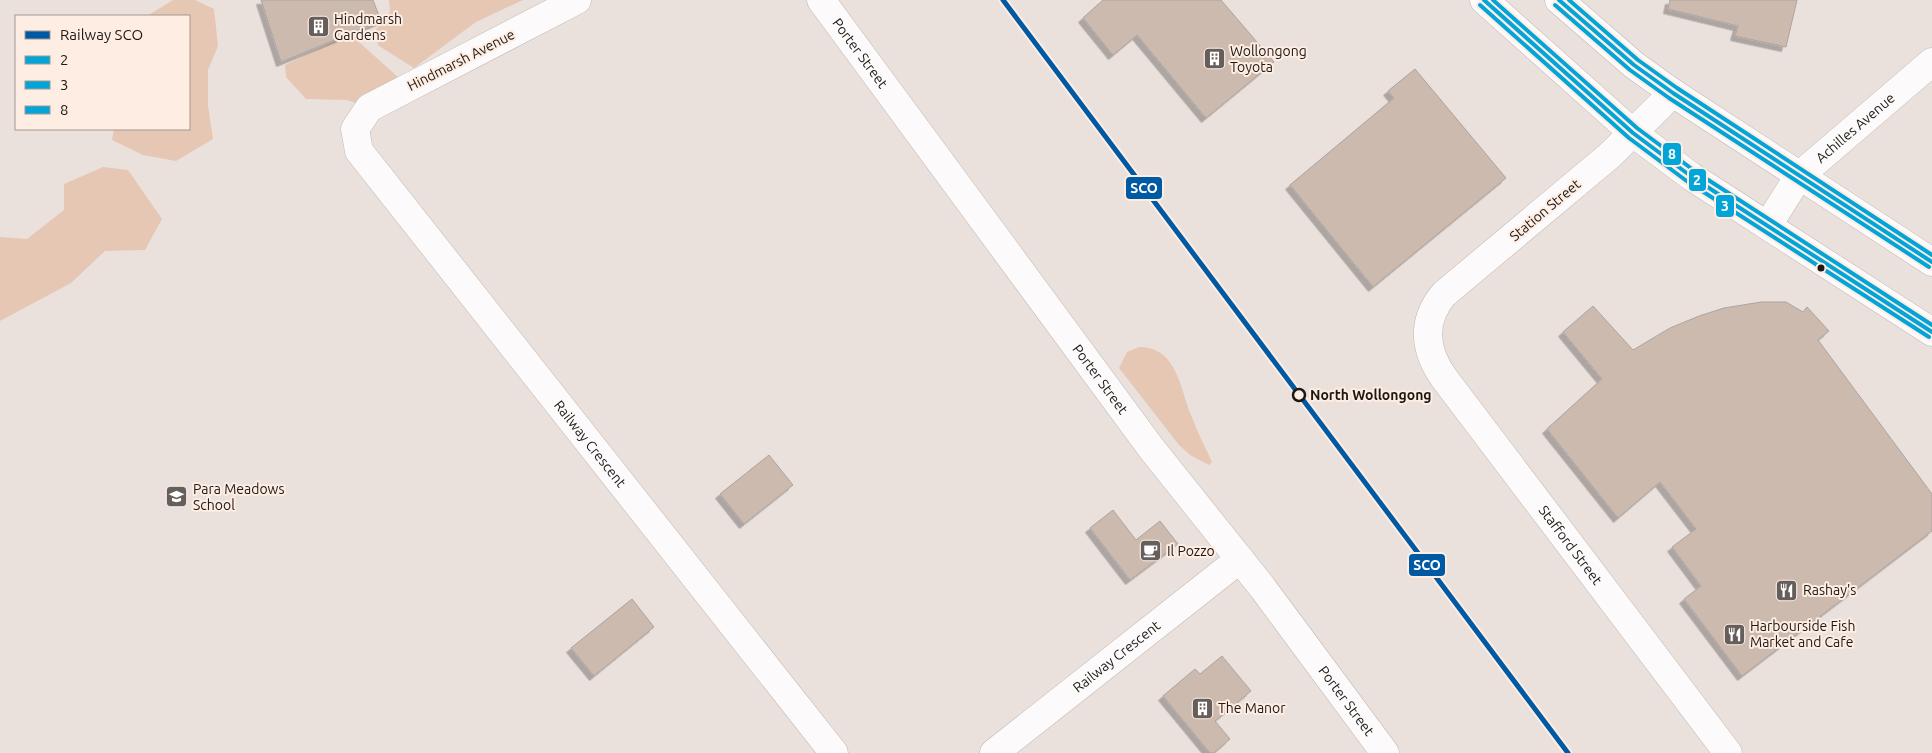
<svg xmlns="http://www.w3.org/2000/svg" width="1932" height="753" font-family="Ubuntu,sans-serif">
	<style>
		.green { fill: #e5c7b4 }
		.building { fill: #ccbaaf; stroke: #aca4a1; filter: url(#shadow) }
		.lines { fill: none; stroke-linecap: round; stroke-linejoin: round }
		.street-casing { stroke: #bfb8b3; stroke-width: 29 }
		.primary-casing { stroke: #bfb8b3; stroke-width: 29 }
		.street { stroke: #fcfafa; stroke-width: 28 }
		.primary { stroke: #fcfafa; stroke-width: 28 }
		.bus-1-casing { stroke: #feede3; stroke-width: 8 }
		.bus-2-casing { stroke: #feede3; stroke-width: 8 }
		.bus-3-casing { stroke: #feede3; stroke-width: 8 }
		.bus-1 { stroke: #03a5d9; stroke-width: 4 }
		.bus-2 { stroke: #03a5d9; stroke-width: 4 }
		.bus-3 { stroke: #03a5d9; stroke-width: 4 }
		.rail-1-casing { stroke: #feede3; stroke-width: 9 }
		.rail-1 { stroke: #005aa3; stroke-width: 5 }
		.bus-dot { fill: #1e1814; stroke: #feede3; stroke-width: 2 }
		.stop-dot { fill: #feede3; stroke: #1e1814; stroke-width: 2.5 }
		.labels { text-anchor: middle; stroke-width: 4; stroke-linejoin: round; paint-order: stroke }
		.poi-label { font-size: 14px; fill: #1e1814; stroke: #feede3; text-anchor: start }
		.street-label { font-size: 14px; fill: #1e1814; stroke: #feede3 }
		.stop-label { font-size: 14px; font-weight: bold; fill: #1e1814; stroke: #feede3; text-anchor: start }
		.line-badge { stroke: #feede3; stroke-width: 2 }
		.badge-label { font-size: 14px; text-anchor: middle; font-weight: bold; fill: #fff }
	</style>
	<defs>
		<filter id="shadow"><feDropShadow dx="-4.5" dy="4.5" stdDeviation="0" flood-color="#0004"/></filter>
	</defs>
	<rect width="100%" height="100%" fill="#ebe1dc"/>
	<!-- green -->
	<path class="green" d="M 173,0 L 195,0 L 214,9 L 218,46 L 208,70 L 208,105 L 213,139 L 176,161 L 143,155 L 112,140 L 114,129 L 189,129 L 189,16 L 147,16 Z
		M 389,0 L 523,0 L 476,22 L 414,68 L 379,46 L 373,33 L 390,12 Z
		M 350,34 L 398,77 L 387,107 L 369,108 L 347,100 L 306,99 L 286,77 L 285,65 Z
		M 103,167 L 128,170 L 162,219 L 145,250 L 105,251 L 71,283 L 0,321 L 0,237 L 27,239 L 64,210 L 64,184 Z
		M 1139,347 C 1177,347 1180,388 1191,415 C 1197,431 1205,447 1212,462 L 1209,465 L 1190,455 L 1179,445 L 1119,368 L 1127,352 Z"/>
	<!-- building -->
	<path class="building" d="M 261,0 L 373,0 L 381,21 L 281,62 Z
		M 1103,0 L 1221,0 L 1274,62 L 1206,118 L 1137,35 L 1113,55 L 1083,18 Z
		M 1670,0 L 1797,0 L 1786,47 L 1735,36 L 1738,26 L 1668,9 Z
		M 1415,69 L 1506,178 L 1373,287 L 1290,185 L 1394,98 L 1388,91 Z
		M 1761,302 L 1786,302 L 1803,312 L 1807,307 L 1829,331 L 1818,340 L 1932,494 L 1932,531 L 1742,676 L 1684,599 L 1701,586 L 1672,547 L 1696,529 L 1660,482 L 1618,518 L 1547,429 L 1602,379 L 1563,332 L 1593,306 L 1633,350 L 1670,328 L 1699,316 L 1724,308 Z
		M 769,455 L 793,485 L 744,524 L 720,494 Z
		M 1113,510 L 1136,540 L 1160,521 L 1178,544 L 1130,580 L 1090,528 Z
		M 632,599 L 654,627 L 594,676 L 571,648 Z
		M 1222,656 L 1251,691 L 1215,721 L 1230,739 L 1214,753 L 1210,753 L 1163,696 L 1195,669 L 1200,674 Z"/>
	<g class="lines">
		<defs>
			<g id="street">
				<path id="s1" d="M 577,0 L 369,108 L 355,129 L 359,151 L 834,753"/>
				<path id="s2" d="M 821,0 L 1151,448 L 1262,587 L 1385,753"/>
				<path id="s3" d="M 1673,93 L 1609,156 L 1444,294 C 1421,321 1424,350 1444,378 L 1728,753"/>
				<path id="s4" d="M 1799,176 L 1932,62"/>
				<path id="s5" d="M 994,753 L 1240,559"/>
			</g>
			<path id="primary" d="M 1484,0 L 1633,133 L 1692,177 L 1932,332
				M 1559,0 L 1634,65 L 1673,93 L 1932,262
				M 1768,225 L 1799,176"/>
		</defs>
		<!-- street casing -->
		<use href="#street" class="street-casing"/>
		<!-- primary casing -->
		<use href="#primary" class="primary-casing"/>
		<!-- street -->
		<use href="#street" class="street"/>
		<!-- primary -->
		<use href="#primary" class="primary"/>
		<defs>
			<path id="bus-1" d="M 1484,0 L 1633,133 L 1692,177 L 1932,332
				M 1559,0 L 1634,65 L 1673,93 L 1932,262"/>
			<path id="bus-2" d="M 1480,5 L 1629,138 L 1688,182 L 1929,337
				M 1555,5 L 1630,70 L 1669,98 L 1929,267"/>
			<path id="bus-3" d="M 1493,0 L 1637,128 L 1696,172 L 1932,325
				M 1569,0 L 1638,60 L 1677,88 L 1932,255"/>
		</defs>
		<!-- bus-1 casing -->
		<use href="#bus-1" class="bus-1-casing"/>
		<!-- bus-2 casing -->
		<use href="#bus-2" class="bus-2-casing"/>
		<!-- bus-3 casing -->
		<use href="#bus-3" class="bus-3-casing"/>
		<!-- bus-1 -->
		<use href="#bus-1" class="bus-1"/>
		<!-- bus-2 -->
		<use href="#bus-2" class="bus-2"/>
		<!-- bus-3 -->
		<use href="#bus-3" class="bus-3"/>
		<defs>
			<path id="rail-1" d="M 1003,0 L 1568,753"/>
		</defs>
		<!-- rail-1 casing -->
		<use href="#rail-1" class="rail-1-casing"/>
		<!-- rail-1 -->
		<use href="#rail-1" class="rail-1"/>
	</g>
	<!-- icons -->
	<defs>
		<symbol id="building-square" viewBox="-11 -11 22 22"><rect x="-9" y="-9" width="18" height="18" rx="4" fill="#665e5a" stroke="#feede3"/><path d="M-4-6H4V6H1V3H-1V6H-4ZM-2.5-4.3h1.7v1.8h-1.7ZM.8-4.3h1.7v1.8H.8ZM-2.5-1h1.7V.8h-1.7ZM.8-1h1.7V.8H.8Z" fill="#fff"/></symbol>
		<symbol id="school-square" viewBox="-11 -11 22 22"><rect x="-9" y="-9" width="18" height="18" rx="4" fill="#665e5a" stroke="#feede3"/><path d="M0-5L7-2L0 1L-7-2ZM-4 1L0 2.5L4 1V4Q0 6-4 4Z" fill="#fff"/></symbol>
		<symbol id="cafe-square" viewBox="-11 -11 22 22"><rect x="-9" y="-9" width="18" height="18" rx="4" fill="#665e5a" stroke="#feede3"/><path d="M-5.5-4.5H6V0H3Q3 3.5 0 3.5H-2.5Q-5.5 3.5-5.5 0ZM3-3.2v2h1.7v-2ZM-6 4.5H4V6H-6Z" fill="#fff"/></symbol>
		<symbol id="restaurant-square" viewBox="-11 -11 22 22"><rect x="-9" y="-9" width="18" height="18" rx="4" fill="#665e5a" stroke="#feede3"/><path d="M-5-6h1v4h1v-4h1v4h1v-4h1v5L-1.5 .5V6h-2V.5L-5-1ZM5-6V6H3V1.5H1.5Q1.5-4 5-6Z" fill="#fff"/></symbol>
	</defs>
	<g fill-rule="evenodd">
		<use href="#building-square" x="306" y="14" width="25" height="25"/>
		<use href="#building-square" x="1202" y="46" width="25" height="25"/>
		<use href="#school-square" x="164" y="484" width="25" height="25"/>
		<use href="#cafe-square" x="1138" y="538" width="25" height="25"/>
		<use href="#restaurant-square" x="1774" y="578" width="25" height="25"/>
		<use href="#restaurant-square" x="1722" y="622" width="25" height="25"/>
		<use href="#building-square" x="1190" y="696" width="25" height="25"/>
	</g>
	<!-- markers -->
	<circle class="bus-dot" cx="1821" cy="268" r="4.5"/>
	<circle class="stop-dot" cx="1299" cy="395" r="6"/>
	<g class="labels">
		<!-- poi labels -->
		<g class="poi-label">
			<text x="334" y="24">Hindmarsh<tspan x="334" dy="16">Gardens</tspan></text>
			<text x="1230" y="56">Wollongong<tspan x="1230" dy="16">Toyota</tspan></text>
			<text x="193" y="494">Para Meadows<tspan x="193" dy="16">School</tspan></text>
			<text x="1167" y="556">Il Pozzo</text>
			<text x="1803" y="595">Rashay's</text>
			<text x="1750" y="631">Harbourside Fish<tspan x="1750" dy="16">Market and Cafe</tspan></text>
			<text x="1218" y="713">The Manor</text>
		</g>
		<!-- street labels -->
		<g class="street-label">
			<text dy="5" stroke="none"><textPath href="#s2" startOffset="66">Porter Street</textPath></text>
			<text transform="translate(461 60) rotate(-27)" y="5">Hindmarsh Avenue</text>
			<text dy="5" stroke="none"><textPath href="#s4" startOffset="74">Achilles Avenue</textPath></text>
			<text transform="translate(1545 210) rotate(-40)" y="5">Station Street</text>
			<text dy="5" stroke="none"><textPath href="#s2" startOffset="471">Porter Street</textPath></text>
			<text dy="5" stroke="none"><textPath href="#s1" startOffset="655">Railway Crescent</textPath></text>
			<text dy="5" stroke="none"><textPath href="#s3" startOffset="606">Stafford Street</textPath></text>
			<text dy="5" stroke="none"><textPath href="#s5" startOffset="156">Railway Crescent</textPath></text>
			<text dy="5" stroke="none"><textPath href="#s2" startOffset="876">Porter Street</textPath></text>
		</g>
		<!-- stop labels -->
		<g class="stop-label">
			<text x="1310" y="400">North Wollongong</text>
		</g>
	</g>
	<g class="line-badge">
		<rect x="1662" y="142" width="20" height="24" rx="5" fill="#03a5d9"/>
		<rect x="1688" y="168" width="19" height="24" rx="5" fill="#03a5d9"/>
		<rect x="1125" y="176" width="38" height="24" rx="5" fill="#005aa3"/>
		<rect x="1715" y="194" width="20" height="24" rx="5" fill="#03a5d9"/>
		<rect x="1408" y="553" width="38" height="24" rx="5" fill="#005aa3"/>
	</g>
	<g class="badge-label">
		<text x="1672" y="159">8</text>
		<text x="1697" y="185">2</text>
		<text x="1144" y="193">SCO</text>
		<text x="1725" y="211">3</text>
		<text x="1427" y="570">SCO</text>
	</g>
	<!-- legend -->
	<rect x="15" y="15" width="175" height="115" fill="#feede3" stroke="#a49890"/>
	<rect x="25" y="31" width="25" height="8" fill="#005aa3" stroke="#a49890"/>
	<text x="60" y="40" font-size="15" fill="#1e1814">Railway SCO</text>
	<rect x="25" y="56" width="25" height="8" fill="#03a5d9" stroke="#a49890"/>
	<text x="60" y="65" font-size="15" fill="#1e1814">2</text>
	<rect x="25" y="81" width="25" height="8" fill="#03a5d9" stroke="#a49890"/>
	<text x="60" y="90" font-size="15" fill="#1e1814">3</text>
	<rect x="25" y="106" width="25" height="8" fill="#03a5d9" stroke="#a49890"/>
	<text x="60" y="115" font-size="15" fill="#1e1814">8</text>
</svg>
